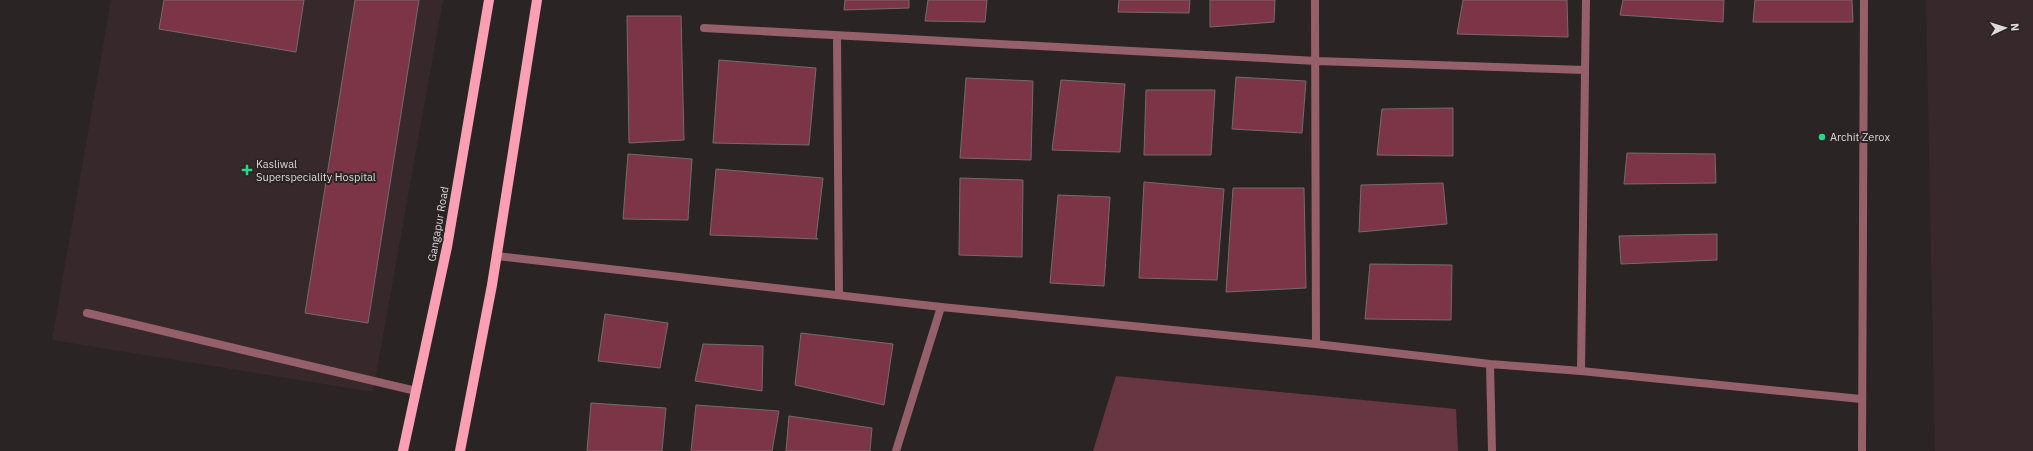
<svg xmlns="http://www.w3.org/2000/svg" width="2033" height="451" font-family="'IBM Plex Sans',sans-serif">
	<rect width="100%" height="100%" fill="#2b2425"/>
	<path fill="#37282b" d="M111,0H443L373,392L52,340Z
		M1926,0H2033V451H1935Z"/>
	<path fill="#683642" d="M1116,376L1456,409L1458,451H1093Z"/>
	<path fill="#7c3547" stroke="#746b6c" d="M164,0H304L296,52L159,29Z
		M355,0H419L368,323L305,313Z
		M845,0H909V8L844,10Z
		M928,0H987L985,22L925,21Z
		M1119,0H1190L1189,13L1118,12Z
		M1210,0H1275L1274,22L1210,27Z
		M1463,0H1567L1568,37L1457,34Z
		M1623,0H1724L1723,22L1620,15Z
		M1755,0H1852L1853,22H1753Z
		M627,16H681L684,140L629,143Z
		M719,60L816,68L809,145L713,143Z
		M1236,77L1306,81L1302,133L1232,129Z
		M966,78L1033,81L1031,160L960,158Z
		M1061,80L1125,84L1120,152L1052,150Z
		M1146,90H1215L1211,155H1144Z
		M1453,108V156L1377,155L1382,109Z
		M1627,153L1715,154L1716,183L1624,184Z
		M628,154L692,159L688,220L623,219Z
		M716,169L823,178L816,238L818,239L710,235Z
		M960,178L1023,180L1022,257L959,255Z
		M1144,182L1224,189L1217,280L1139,278Z
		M1443,183L1447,224L1359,232L1361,185Z
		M1233,188H1304L1306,288L1226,292Z
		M1058,195L1110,197L1104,286L1050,283Z
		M1717,234V260L1621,264L1619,236Z
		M1370,264L1452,265L1451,320L1365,319Z
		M605,314L668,323L660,368L598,361Z
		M801,333L893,344L884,405L795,385Z
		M703,344L763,346L762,391L695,381Z
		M591,403L666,408L662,451H587Z
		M696,405L779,411L772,451H691Z
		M789,416L872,428L870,451H786Z"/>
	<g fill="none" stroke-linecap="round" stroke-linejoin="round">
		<path stroke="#96606b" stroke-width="8" d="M1315,0L1316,344
			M704,28L1317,61L1585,70
			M837,36L839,295
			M497,256L941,307L1316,344L1490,364L1581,371L1861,399
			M87,313L416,391
			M1490,364L1492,451
			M1581,371L1586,0
			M896,451L941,307"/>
		<path stroke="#96606b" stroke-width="8" d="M1862,451L1864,0"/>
		<path stroke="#fba0b4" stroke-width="10" d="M403,451L447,247L489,0
			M460,451L492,285L537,0"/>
	</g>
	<g fill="#28d885" stroke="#2b2425" stroke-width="1.5">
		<circle cx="1822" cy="137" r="4"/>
		<path d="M245 164h4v4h4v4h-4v4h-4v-4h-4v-4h4z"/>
	</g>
	<g text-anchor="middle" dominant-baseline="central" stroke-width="4" stroke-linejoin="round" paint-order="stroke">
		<g font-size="11" fill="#ded9da" stroke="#2b2425" text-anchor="start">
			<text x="1830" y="137">Archit Zerox</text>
			<text x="256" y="164">Kasliwal<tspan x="256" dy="13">Superspeciality Hospital</tspan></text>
		</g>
		<g font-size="11" fill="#ded9da" stroke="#2b2425">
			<text transform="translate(438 224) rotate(-80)">Gangapur Road</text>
		</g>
	</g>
	<g transform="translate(2005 28) rotate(86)" stroke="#2b2425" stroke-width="3" paint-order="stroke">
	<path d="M0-3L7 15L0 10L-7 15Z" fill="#ded9da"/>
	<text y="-6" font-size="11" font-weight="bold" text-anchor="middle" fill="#ded9da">N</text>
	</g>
</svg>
